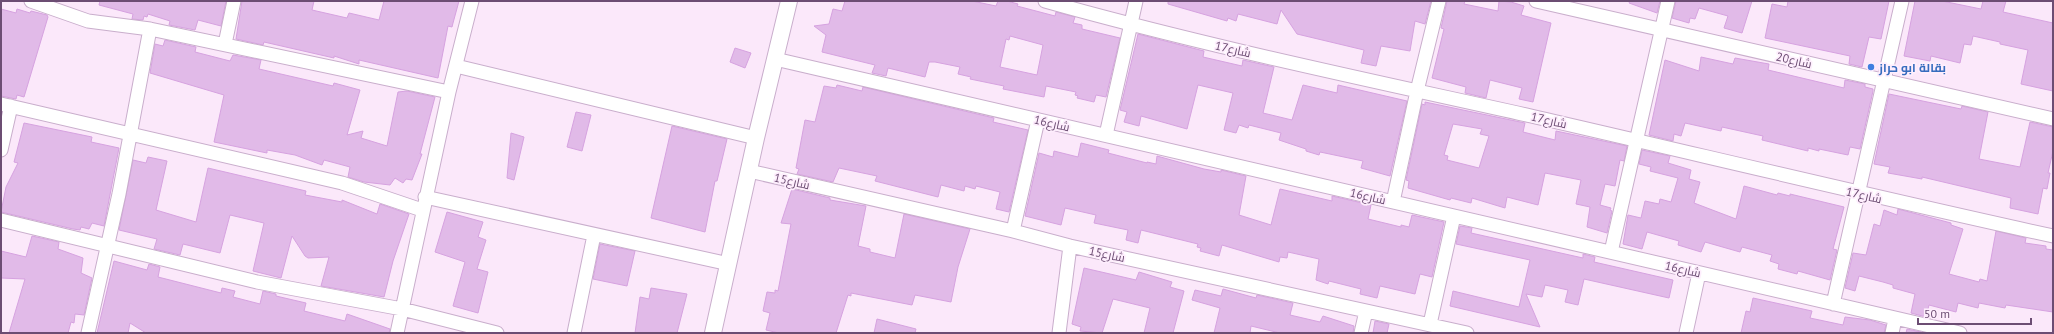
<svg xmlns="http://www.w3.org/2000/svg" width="2054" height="334" font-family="'PT Sans',Cairo,sans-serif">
	<rect width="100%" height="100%" fill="#fbe8fa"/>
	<path fill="#e1bae8" stroke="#d6a2e0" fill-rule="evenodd" d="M100,1H226L221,26L198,20L195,30L169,25L170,21L148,14L147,17L144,16L143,20L132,19L133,14L99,5Z
		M242,1H314L312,10L347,18L349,13L379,20L384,1H459L453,23L452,27L448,26L438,78L359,60V64L334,56V58L264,42L263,45L236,39Z
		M845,1H972L996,6L998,1H1007L1018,4L1017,6L1055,16L1056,12L1075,17L1073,23L1082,25V29L1120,38L1106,97L1096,95L1094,102L1077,98L1078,96L1075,95L1076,92L1046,86L1044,97L1003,89L1004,86L970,79L971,77L958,74L960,67L935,62H929L925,77L888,68L886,76L872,73L875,65L822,52L826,35L814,26L829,24L833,9L842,11ZM1010,36L1043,45L1037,75L1000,67L1006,39L1009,40Z
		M1168,1H1431L1425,24L1415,21L1410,51L1381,46L1376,66L1361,63L1364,50L1297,34L1281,10L1277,24L1238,14L1236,21L1228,18L1227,21L1168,4Z
		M1447,1H1465L1464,4L1498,11L1499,1L1511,2L1524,6L1521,15L1551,23L1533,102L1519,99L1522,88L1490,80L1486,98L1465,93L1466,87L1432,78L1444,29L1441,28Z
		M1630,1H1660L1657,13L1629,3Z
		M1676,1H1752L1742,33L1724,28L1728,16L1699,8L1695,19L1690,18L1689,23L1672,18Z
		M1788,1H1889L1881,39L1869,37L1862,67L1849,64L1850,56L1765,38L1772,4L1787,7Z
		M1915,1H1942L1981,9L1983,1H2006L2003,12L2053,23V91L2021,84L2028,50L2000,44V42L1973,36L1971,45L1964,44L1960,63L1931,56L1930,61L1904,56Z
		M1,9L16,13L17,9L30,13L31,11L47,15L48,17L24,97L17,95L16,99L1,96Z
		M1138,34L1204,51L1203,57L1242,66L1243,60L1274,67L1263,113L1292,120L1303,85L1337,93L1338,85L1407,101L1390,176L1361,168L1363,161L1320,152L1319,155L1306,151V149L1279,140L1281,133L1249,125L1248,128L1239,125L1236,133L1224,130L1233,93L1198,85L1187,129L1141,116L1139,126L1124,122L1127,112L1120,110Z
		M165,40L196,47L195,52L230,61L233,55L261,60L259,69L333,86L334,83L360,90L347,135L363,131L361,138L387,146L398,92L407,91L435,97L420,154H422L412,180L406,179L403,183L395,178L390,185L364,182L348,177L350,167L324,160L322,165L295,155L267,150V153L214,142L224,95L150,73L155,44L163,46Z
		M735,48L751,53L745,68L730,62Z
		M1701,57L1733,64L1735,58L1769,64L1768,70L1844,88L1845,80L1865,84V87L1873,89V91L1860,149L1850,147L1848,155L1819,149V151L1808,148V151L1762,140L1763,136L1722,127L1721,131L1685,123L1681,136L1674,134L1673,141L1649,135L1665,60L1699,71Z
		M837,85L862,91L863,87L994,118L993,122L1028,130L1009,212L996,209L1000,192L976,186L975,189L965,186L964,191L941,185L938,197L875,181L877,176L839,168L833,182L797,174L799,169L796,168L805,120L815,122L824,86L836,88Z
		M1889,94L1961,109L1962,106L1988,112L1979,159L2020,167L2030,122L2053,127V151L2048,173H2050L2047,189L2043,188L2038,214L2010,208L2011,198L1922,177V179L1888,173L1890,167L1874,164Z
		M1425,102L1525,123L1523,132L1555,140L1556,131L1627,146L1624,161L1620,160L1615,186L1605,184L1600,205L1611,208L1610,210L1612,211L1607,233L1587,227L1590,207L1576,204L1581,180L1545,173L1538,205L1507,197L1505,208L1472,198L1471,203L1451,198L1450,200L1408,188L1409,181L1406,180L1422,104L1425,105ZM1453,124L1482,129L1480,134L1489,136L1479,168L1447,160L1448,156L1444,155Z
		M576,112L591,115L582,151L567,147Z
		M24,123L92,137L91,142L119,148L104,226L92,223L89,229L81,227L80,230L73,229L1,212L6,187L18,163L14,162Z
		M672,126L727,139L717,181H715L705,232L651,218Z
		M511,133L524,137L514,180L507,178Z
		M1081,143L1109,150L1108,153L1147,163V162L1156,164L1157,156L1204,169L1221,172V170L1246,176L1239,215L1271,225L1280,189L1332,201V196L1371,205L1368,219L1401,227V225L1409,227L1412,215L1444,222L1432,277L1420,274L1415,294L1380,286L1377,298L1360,294L1361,289L1329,281L1328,284L1316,280L1319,259L1288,252L1287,258L1280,257L1279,262L1222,245L1219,256L1200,251L1201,248L1197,247L1198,244L1141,230L1138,243L1126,240L1128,230L1094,223L1096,215L1065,208L1061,225L1025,216L1039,153L1053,157L1054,151L1078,157Z
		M1642,150L1670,156L1668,163L1691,170L1689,179L1700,182L1694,203L1736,219L1744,186L1777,195L1778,193L1790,196V194L1844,207L1833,249L1837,250L1830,280L1798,271L1797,274L1778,269L1779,264L1770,261L1772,255L1742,247L1740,252L1705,242L1701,252L1678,245L1679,241L1647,232L1642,249L1623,244L1628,215L1641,218L1645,201L1659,204L1660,199L1671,202L1678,178L1650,171L1651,167L1639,164Z
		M148,157L167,161L156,210L196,222L208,168L306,191L305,195L342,202V200L377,214L380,204L409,214L393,261L384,297L321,286L329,257L308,258L305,256L292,236L281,278L253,271L264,223L230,215L220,253L183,244L180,255L154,249L157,239L119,230L133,160L146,163Z
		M792,189L830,198V200L866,206L858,246L870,249V252L895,258L904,214L970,229L958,267L951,302L915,295L912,305L851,293V296L848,295L836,333H779L766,330L770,313L763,311L767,292L775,293V290L778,291L791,224L781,223Z
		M1898,209L1951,223V225L1963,229L1949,274L1979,282L1980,279L1987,281L1996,231L2026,238L2025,243L2046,246V249L2053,250V312L2006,305L2005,308L1979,303L1978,308L1958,303L1956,312L1929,305L1926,317L1911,313L1915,294L1893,288V285L1883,282L1859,276L1855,291L1845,288L1853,253L1866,255L1874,224L1880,226L1884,210L1897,215Z
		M447,212L483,222L478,237L486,240L477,269L488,272L478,313L453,306L465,262L435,252Z
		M1460,226L1472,228L1471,233L1583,258V254L1595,257L1594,262L1673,280L1669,298L1584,279L1578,305L1565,302L1568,290L1545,285L1542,297L1526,294L1540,327L1450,306L1453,291L1519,307L1530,260L1456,244Z
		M32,236L59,242L58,249L83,258L81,273L92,278L84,315L75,314L74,323L71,322L68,333H9L25,279L1,278V251L26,257Z
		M600,244L635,251L627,286L593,279Z
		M114,261L147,270L149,264L160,267L158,277L221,293L222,288L235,291L233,297L260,304L263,291L276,294V296L306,303L304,311L345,321L347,314L390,329L389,333H146L130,323L128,333H97Z
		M1084,268L1136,280L1139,272L1172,282L1170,287L1184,291L1173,333H1144L1150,308L1113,299L1102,333L1080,331L1081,327L1072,324Z
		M651,288L687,294L677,333H635L640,297L649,299Z
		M1223,289L1256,298L1257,295L1293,303L1290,315L1320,322L1323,316L1354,326L1353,333H1280L1251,326L1250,333H1214L1220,308L1192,300L1195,290L1221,296Z
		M1753,298L1812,311L1810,318L1843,325L1845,317L1870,320L1886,325L1884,333H1741L1746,311L1750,312Z
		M877,319L916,329L915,333H874Z
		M1375,321L1389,324L1387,333H1373Z
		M1907,329L1921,332L1906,333Z"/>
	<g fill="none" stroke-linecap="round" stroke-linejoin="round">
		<defs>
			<path id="minor" d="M31,1L88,21L150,29L449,92
				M1045,1C1205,46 1369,80 1531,116C1705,156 1879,198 2053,236
				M1536,1L2053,119
				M225,44L234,1
				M775,59L1960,333
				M456,66L756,138
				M1,104L342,183L422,210
				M1106,135L1136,1
				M1,150L11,106
				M749,171L1013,231L1070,246L1467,333
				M425,197L729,264
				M1393,202L1417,91L1439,1
				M1,220L257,282L402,309L497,333
				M1013,231L1038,120
				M1611,252L1668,1
				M1833,304L1902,1
				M1430,324L1454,216
				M88,333L119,194L150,29
				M397,333L449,92L472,1
				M574,333L594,235
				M1059,333L1070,246
				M1361,333L1366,311
				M1686,333L1699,273
				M1892,333L1895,319"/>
			<path id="tertiary" d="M713,333L756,138L789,1"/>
		</defs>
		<use href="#minor" stroke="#c9aecc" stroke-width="15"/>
		<use href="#tertiary" stroke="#c9aecc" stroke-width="18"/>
		<use href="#minor" stroke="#fff" stroke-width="13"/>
		<use href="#tertiary" stroke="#fff" stroke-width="16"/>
	</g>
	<circle fill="#3f7fe0" stroke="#feeefd" stroke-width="1.5" cx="1871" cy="67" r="4"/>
	<g text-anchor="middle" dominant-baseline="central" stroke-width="3.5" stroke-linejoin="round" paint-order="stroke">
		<g font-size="12" fill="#6c4d73" stroke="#feeefd">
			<text transform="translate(1233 49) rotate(13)">شارع17</text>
			<text transform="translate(1794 60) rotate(13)">شارع20</text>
			<text transform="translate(1549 120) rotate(13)">شارع17</text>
			<text transform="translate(1052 123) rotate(13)">شارع16</text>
			<text transform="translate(792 181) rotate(13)">شارع15</text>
			<text transform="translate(1864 195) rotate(13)">شارع17</text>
			<text transform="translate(1368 196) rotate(13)">شارع16</text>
			<text transform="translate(1107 254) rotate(12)">شارع15</text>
			<text transform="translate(1683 269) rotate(13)">شارع16</text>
		</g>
		<g font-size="12" font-weight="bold" fill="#366cbe" stroke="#feeefd" text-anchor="start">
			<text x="1879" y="67">بقالة ابو حراز</text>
		</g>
	</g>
	<rect width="2054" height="334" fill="none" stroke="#6c4d73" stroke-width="4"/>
	<path d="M1918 318v6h113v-6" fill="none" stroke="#6c4d73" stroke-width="2"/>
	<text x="1924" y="318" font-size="12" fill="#6c4d73" stroke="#feeefd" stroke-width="3" paint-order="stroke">50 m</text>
</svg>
